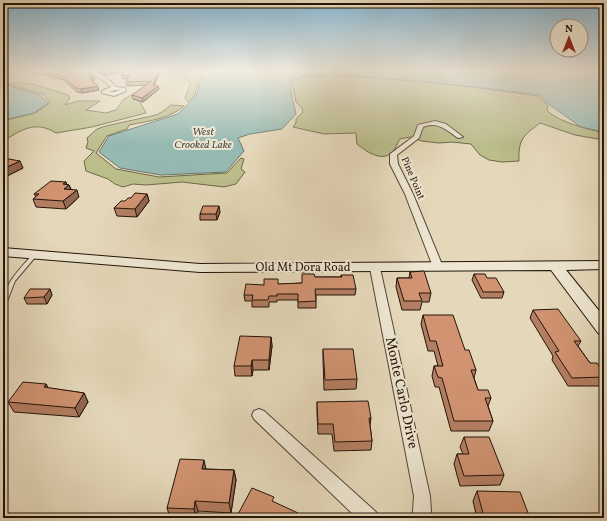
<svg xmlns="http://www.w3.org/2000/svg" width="607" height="521" font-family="Vollkorn,serif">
	<rect width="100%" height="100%" fill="#e5d8ba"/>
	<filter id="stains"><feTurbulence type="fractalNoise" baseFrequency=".005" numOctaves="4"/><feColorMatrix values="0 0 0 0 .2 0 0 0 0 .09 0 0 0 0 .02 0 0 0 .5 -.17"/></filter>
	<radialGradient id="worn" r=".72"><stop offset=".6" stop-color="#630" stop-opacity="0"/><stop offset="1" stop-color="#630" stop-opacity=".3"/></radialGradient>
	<path fill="#bbbd8b" stroke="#6e684a" d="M179,71L193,72L203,77L199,79L195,95L188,102L185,98L191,83L181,76Z
		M308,76C385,76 462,85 538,96L548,106L547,110C555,121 590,130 604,133V140L575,135L540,123C524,135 518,139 519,161L502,162L489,160L480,155L471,144L452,142L439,143L422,141L410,137L400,139C397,143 395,150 392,153C380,162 366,151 357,144L356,133L324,134L293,127L296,123V119L303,112L302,108L296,102L292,81Z
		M3,83H25L40,86L68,95L70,98L65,105L78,101H100L86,110L106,113L116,110L124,99L135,93L146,113L92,127L56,133C35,120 22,130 3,141V121L35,113L50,103L43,94Z
		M171,105L184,106C169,119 148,121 129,125L127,129L107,136L96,153L116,169L159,177L227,173L241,158L244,159L241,169L245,172L236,184L224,187L182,182L146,185L133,184L123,187L115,184L108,179L86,171L84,161L94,151L86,148L88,142L87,138L97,129L106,126L156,115L162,112Z"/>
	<path fill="#96b9b2" stroke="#68776e" d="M217,71H604V132L581,127L547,103L540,95C487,88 435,82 381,78C352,76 319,70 290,81L292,97L296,114L282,129L250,134L238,138L244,151L226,172L161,175L120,168L99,152L109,136L178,114L197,95L201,79Z
		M3,84L40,95L48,103L34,113L3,120Z"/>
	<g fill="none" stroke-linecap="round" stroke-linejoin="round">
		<defs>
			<path id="lane" d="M33,254H35L37,255L15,281L6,304L5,305L3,306C3,284 20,269 33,254Z"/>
			<path id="street" d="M85,71C97,71 108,77 116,87L125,88L126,91L114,96L102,93V91L111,87L101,79ZM115,90H121L114,92H109Z
				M435,121L446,124L463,137L458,138C447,130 437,121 423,127L419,138L397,155L398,164L413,194L443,267L438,270L433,267L405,194L390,164V154L414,136L418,125Z
				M375,265L380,268L430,496L431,511L429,518H411L413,511L414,496L370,268Z
				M259,409L264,411L376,512L379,518H357L254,419L252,415L254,411Z"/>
			<path id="secondary" d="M3,248L200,264L604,261V269L566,270L604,317V335L598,333L551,270L200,272L3,256Z"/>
		</defs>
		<use href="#lane" stroke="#534534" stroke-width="2"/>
		<use href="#street" stroke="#534534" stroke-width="2"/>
		<use href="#secondary" stroke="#221408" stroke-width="2"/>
		<use href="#lane" fill="#eee6d2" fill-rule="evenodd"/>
		<use href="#street" fill="#eee6d2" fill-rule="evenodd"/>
		<use href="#secondary" fill="#eee6d2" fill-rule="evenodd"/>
	</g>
	<path fill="#b47e62" stroke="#221408" d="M24,71H88L93,74L94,77H93L94,78V81L92,82L99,90L82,93L77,92L64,80L55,78L47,75Z
		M96,71H159V73L154,86H158L159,89L143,102L133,99L132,95L147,85L127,86L126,82L128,78L123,79L122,75V72L105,75Z
		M3,158L23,168L5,177H3Z
		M66,182V184L69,185L71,189L79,197L66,209L36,207L33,199L36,197L34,194Z
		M147,194L149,201L137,217L117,216L114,208L131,198Z
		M220,212L217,220H200V214Z
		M410,272L431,293L429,302H422L420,310H402L396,287L397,278H409Z
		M474,274L504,292L502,298H481L472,280Z
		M341,275L356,289L355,295H316V308H298V300H277V302H269V307H252V301H245L244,295L264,285L302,283L315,277H341Z
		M50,289L52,295L47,304H27L24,298Z
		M533,310L581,341L578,346L590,363L604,374V381L602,386H568L552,360L553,356L530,318Z
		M423,315L465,350L476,370L474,378L478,390L491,398L488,406L493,421L489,431H451L439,387H435L432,376L434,366H438L434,351H428L421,324Z
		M271,337L272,346L269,370H253L252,376H235L234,366Z
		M323,349L357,379L356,389L324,390L323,359Z
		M46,384L48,388L84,393L88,402L79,417L14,412L8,402Z
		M317,402L371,418L370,425L372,441L371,450L334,451L332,434H318L317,412Z
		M604,436V451L600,443Z
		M464,437L504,475L500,485L460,486L454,464L457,454H463L460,447Z
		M206,469L234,470L236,480L231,513L198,511L196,518L170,517L167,508Z
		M477,491L530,518H477L473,501Z"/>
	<path fill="#926750" stroke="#221408" d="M107,71H123L124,72L105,75L104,72Z
		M158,71H159V73L153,89V85Z
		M87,74H93L94,77L88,78Z
		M122,75H130L131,78L123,79Z
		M89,78H94V81L90,82Z
		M98,86L99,90L82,93L81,89Z
		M158,86L159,89L143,102L142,98Z
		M20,161L23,168L5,177L3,172V169Z
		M66,182L67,186L69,185L72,192L67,197L63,184Z
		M77,190L79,197L66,209L63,201Z
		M147,194L149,201L137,217L135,209Z
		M219,206L220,212L217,220L216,214Z
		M50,289L52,295L47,304L44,297Z
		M271,337L272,346L269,370V360Z
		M252,360L253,370L252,376L251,366Z
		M46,384L51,393L44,387Z
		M84,393L88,402L79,417L75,408Z
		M204,460L206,469H202Z
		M234,470L236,480L231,513L229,503Z
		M195,501L198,511L196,518L194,509Z"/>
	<path fill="#d19372" stroke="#221408" d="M47,71H88L93,74H87L94,78H89L98,86L81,89L76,88L63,76L54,75Z
		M123,71H158L153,85L158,86L142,98L132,95L152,81L126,82L130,75H122Z
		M3,158L20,161L3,169Z
		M51,181L66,182L63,184L69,185L64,189L77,190L63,201L33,199L39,194H34Z
		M135,193L147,194L135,209L114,208L121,201H125L128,198H131Z
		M203,206H219L216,214H200Z
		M424,271L431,293H419L422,301H404L397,278H412L410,272Z
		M302,274H314L315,277H342L341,275H353L356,289H315L316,301L298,302V294H277V296H269L268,300H252L253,295H244L246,284L264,285V279H278V284L302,283Z
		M474,274H485L487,278H496L504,292H483Z
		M30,289H50L44,297L24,298Z
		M558,309L581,341H574L590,363H597L604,374V377L572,378L555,352L559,351L533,310Z
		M423,315H453L465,350H469L476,370H471L478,390H488L491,398H485L493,421H454L442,378L438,377L434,366H443L436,341H430Z
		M240,336L271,337L269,360H252L251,366H234Z
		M323,349H353L357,379L325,380Z
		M23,382L46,384L44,387L84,393L75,408L8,402Z
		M368,401L371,418H369L372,441L335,442L333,424H318L317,402Z
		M464,437H489L504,475L464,476L457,454H469Z
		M180,459L204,460L202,469L234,470L229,503L195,501L194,509L167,508Z
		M252,488L274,497L272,501L298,513L295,518H236Z
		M477,491L520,492L530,518H492V517H484Z"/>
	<linearGradient id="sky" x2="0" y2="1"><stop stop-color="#87b6d2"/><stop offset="0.49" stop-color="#f3ede0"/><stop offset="1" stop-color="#f3ede0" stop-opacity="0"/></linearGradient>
	<rect width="607" height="144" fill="url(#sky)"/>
	<g text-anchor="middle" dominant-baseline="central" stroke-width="4" stroke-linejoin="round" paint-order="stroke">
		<g font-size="10" fill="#221408" stroke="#eee6d2">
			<text transform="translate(413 178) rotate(67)">Pine Point</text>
		</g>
		<g font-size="11" font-style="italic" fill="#4b4e44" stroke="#eee6d2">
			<text x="203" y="132">West<tspan x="203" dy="13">Crooked Lake</tspan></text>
		</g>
		<g font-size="12" fill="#221408" stroke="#eee6d2">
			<text x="303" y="268">Old Mt Dora Road</text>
		</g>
		<g font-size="14" fill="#221408" stroke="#eee6d2">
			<text transform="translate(401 393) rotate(78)">Monte Carlo Drive</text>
		</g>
	</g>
	<rect width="607" height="521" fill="none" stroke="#e5d8ba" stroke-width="16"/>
	<rect x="4" y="4" width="599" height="513" fill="none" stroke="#221408" stroke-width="2"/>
	<rect x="8" y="8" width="591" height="505" fill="none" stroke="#221408"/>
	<g transform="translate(569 38)"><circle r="19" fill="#eee6d2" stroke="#9c9281"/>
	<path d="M0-3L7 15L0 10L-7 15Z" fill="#8f2418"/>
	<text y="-6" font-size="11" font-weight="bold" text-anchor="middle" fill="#221408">N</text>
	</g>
	<rect width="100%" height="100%" filter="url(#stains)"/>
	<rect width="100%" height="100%" fill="url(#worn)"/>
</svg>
